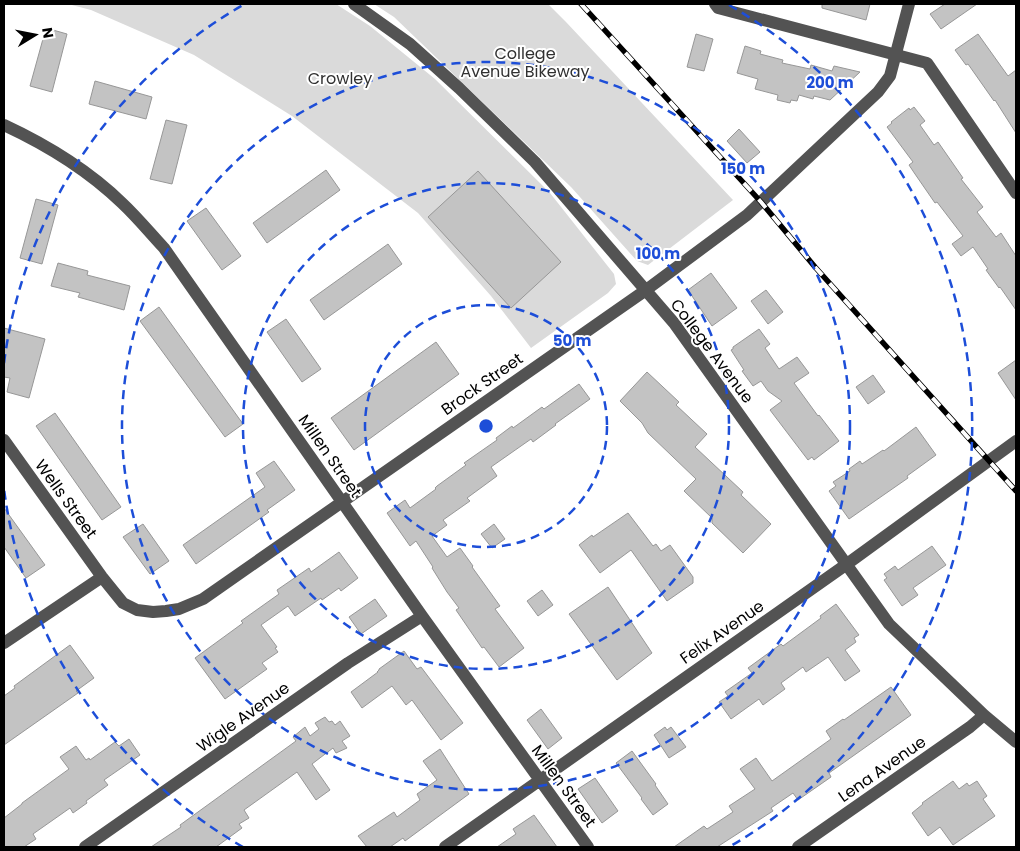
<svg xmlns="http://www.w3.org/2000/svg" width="1020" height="851" font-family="Poppins,sans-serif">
	<rect width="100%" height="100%" fill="#fff"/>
	<path fill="#dadada" d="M68,4H336L370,26L435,79L550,193L614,274L616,284L608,293L531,348L491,296L418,213L292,116L194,55L91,10Z
		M374,4H548L566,22L733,200L648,265L637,261L571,187L394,17Z"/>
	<path fill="#c3c3c3" stroke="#979797" d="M822,4H870L866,20L822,8Z
		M945,4H977L941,29L930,14Z
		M46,28L67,34L52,92L30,86Z
		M696,34L713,39L704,71L687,67Z
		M978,34L1008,76L1016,70V133L995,100L994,101L968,64L966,65L955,50Z
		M745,46L761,51L760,54L783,60L782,63L810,69L811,65L832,71L834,66L860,72L830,100L814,96L813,99L799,95L797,101L791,100L790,103L777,100L778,95L755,89L758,79L737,73Z
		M95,81L152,97L146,119L89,104Z
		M914,107L925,121L920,125L934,145L938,142L963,178L961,179L983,207L977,212L996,237L1001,233L1016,256V310L1000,287L999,288L986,270L988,269L973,247L961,256L952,244L963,236L937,202L935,203L915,174L909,165L913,162L887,127L892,123L891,122L909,108L910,110Z
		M166,120L187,125L172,184L150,179Z
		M739,129L760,152L747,163L727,141Z
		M326,170L340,190L267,243L253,223Z
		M478,171L561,262L511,308L428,217Z
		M36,199L58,205L42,264L20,258Z
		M206,208L241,256L222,270L187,221Z
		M388,244L402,264L324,320L310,300Z
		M58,263L88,271L87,275L130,286L124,310L78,297L80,293L51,286Z
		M711,273L737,308L712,326L688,290Z
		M766,290L783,312L768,324L751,301Z
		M159,307L243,424L225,437L140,321Z
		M286,319L321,369L302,382L267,332Z
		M4,328L45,339L29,398L7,392L10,378L4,377Z
		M759,329L770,344L765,348L779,369L797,357L809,373L794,383L818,416L819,415L839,441L814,460L812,457L808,460L770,410L782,401L768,391L761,381L753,386L742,371L744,370L731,350L733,349V347Z
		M436,342L459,374L354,450L331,418Z
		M1016,360V400L998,373Z
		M647,372L679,402L676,405L707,434L695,447L743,492L741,495L771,524L743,553L712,523V518L684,491L696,479L648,433L642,423L620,401Z
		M873,375L885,392L868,404L856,387Z
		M579,384L590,399L555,424L556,425L533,442L531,439L491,467L497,476L467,498L470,501L443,520L447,525L432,536L447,557L460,548L473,566L472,567L500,606L495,609L524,648L499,667L484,647L482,648L456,610L459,608L447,592L432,568L433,567L416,541L410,546L387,513L405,500L410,508L436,489L435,488L437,486L466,465L464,463L497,440L496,438L512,426L513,428L542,407L544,409Z
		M55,413L121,507L102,520L36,426Z
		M916,427L936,455L907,476L908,478L849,519L829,491L836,486L833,482L850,471L849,469L860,461L862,464L883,450L884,451Z
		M274,461L295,490L267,510L269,512L196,564L183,545L265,487L256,473Z
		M4,508L45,565L26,578L4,547Z
		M628,513L653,546L656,544L661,551L670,545L693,577V583L667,601L631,550L600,573L579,545L592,535L593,537Z
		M143,524L169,561L150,574L123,537Z
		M494,524L505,539L492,548L481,534Z
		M932,546L946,565L913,588L918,595L902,606L884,580L887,578L884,574L895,566L898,570Z
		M339,552L358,578L341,591L339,588L322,600L321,598L295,616L288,606L261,625L277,647L275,648L278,652L262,663L267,669L225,699L195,658L243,623L241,621L279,594L277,590L309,568L311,572Z
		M608,587L652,653L617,680L569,614Z
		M542,590L553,605L538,616L527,601Z
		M375,599L387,616L361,634L349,617Z
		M836,604L859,635L854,638L856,642L845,650L860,671L845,681L828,657L806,672L803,667L781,683L785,689L763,705L759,699L731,719L719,702L728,696L725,692L752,673L748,668L781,644L783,646L821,618L820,616Z
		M70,645L94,678L76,691L78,693L4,745V696L15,688L14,686Z
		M404,651L417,669L421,667L463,723L441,740L412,700L406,705L392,686L362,708L351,692L378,672H377L379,670V669Z
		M891,687L911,715L829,773L831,777L798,800L793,793L771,808L773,811L717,847H674L704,826L707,829L733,812L729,806L755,789L740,769L756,758L772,781L831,739L826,731L843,719L844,720Z
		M541,709L562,738L548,749L527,720Z
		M325,717L329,722L332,721L335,725L340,721L350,736L342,741L347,748L336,753L333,748L312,764L330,790L316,800L297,772L244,810L249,818L239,824L242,828L216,847H151L181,827L180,825L296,741L293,737L305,727L310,736L319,729L315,723Z
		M665,727L667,730L671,727L686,747L669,758L654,735Z
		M129,739L140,755L104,780L108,785L86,801L87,803L73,813L70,808L33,834L36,839L24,847H4V818L22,804V803L69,769L60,757L76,746L86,760L89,758L90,760L115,742L119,746Z
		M440,749L469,794L405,841L403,838L390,847H367L358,836L394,812L397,817L420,800L417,794L437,780L423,761Z
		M632,751L656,784L655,785L668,804L653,815L641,799L642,798L616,763Z
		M595,778L618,811L602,823L578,789Z
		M953,781L959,789L967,783L969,786L977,781L987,796L983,799L995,816L953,845L940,827L928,836L912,813L923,804L922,803Z
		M534,815L557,847H497L516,834L513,829Z"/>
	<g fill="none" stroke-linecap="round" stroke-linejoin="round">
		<path stroke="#535353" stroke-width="12" d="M354,4L410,44L459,88L535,162L674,323L889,624L984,715L1016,742
			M715,4L718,8L927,63L1016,193
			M4,125C47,145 88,170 122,203C137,217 150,233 164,248L422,616L588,847
			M4,440L102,577L123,603L137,610L153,612L166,611L179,609L203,599L646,290L747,215L878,92L890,76L909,4
			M4,643L102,577
			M85,847L348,663L422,616
			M445,847L847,564L1016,441
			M798,847L970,727L984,715"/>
		<defs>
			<path id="rail" d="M581,4L761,202L815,267L1016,491"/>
		</defs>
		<use href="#rail" stroke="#000" stroke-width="5.5"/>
		<use href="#rail" stroke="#fff" stroke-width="4" stroke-dasharray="11" stroke-linecap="butt"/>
	</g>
	<g fill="none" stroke="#1d4ed8" stroke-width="2.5" stroke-dasharray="9 6">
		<circle cx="486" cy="426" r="121"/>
		<circle cx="486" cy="426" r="243"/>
		<circle cx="486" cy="426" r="364"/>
		<path d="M243 847A486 486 0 0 1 4 489M4 363A486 486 0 0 1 243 5M729 5A486 486 0 0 1 729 847"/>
	</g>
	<g text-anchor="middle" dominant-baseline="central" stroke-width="4" stroke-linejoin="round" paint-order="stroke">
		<g font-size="16" fill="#313131" stroke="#fff">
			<text x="525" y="53">College<tspan x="525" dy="18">Avenue Bikeway</tspan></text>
			<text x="340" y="78">Crowley</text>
		</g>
		<g font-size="16" fill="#000" stroke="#fff">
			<text transform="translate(712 351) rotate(53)">College Avenue</text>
			<text transform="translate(482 384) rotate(-35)">Brock Street</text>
			<text transform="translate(330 456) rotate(55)">Millen Street</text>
			<text transform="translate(66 499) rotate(54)">Wells Street</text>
			<text transform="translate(722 632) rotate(-35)">Felix Avenue</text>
			<text transform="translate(243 717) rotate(-35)">Wigle Avenue</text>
			<text transform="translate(882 769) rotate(-35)">Lena Avenue</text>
			<text transform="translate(564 786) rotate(54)">Millen Street</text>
		</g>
	</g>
	<circle cx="486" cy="426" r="8" fill="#1d4ed8" stroke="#fff" stroke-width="2.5"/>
	<g font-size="15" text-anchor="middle" font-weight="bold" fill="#1d4ed8" stroke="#fff" stroke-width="4" stroke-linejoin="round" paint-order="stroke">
		<text x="830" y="88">200 m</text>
		<text x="743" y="174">150 m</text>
		<text x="658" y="259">100 m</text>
		<text x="572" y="346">50 m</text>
	</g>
	<rect width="1020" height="851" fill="none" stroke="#000000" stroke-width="10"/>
	<g transform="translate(35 35) rotate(80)" stroke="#ffffff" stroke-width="4" paint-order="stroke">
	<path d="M0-4L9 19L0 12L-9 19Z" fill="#000000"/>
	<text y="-8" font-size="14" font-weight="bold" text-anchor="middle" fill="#000000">N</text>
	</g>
</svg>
